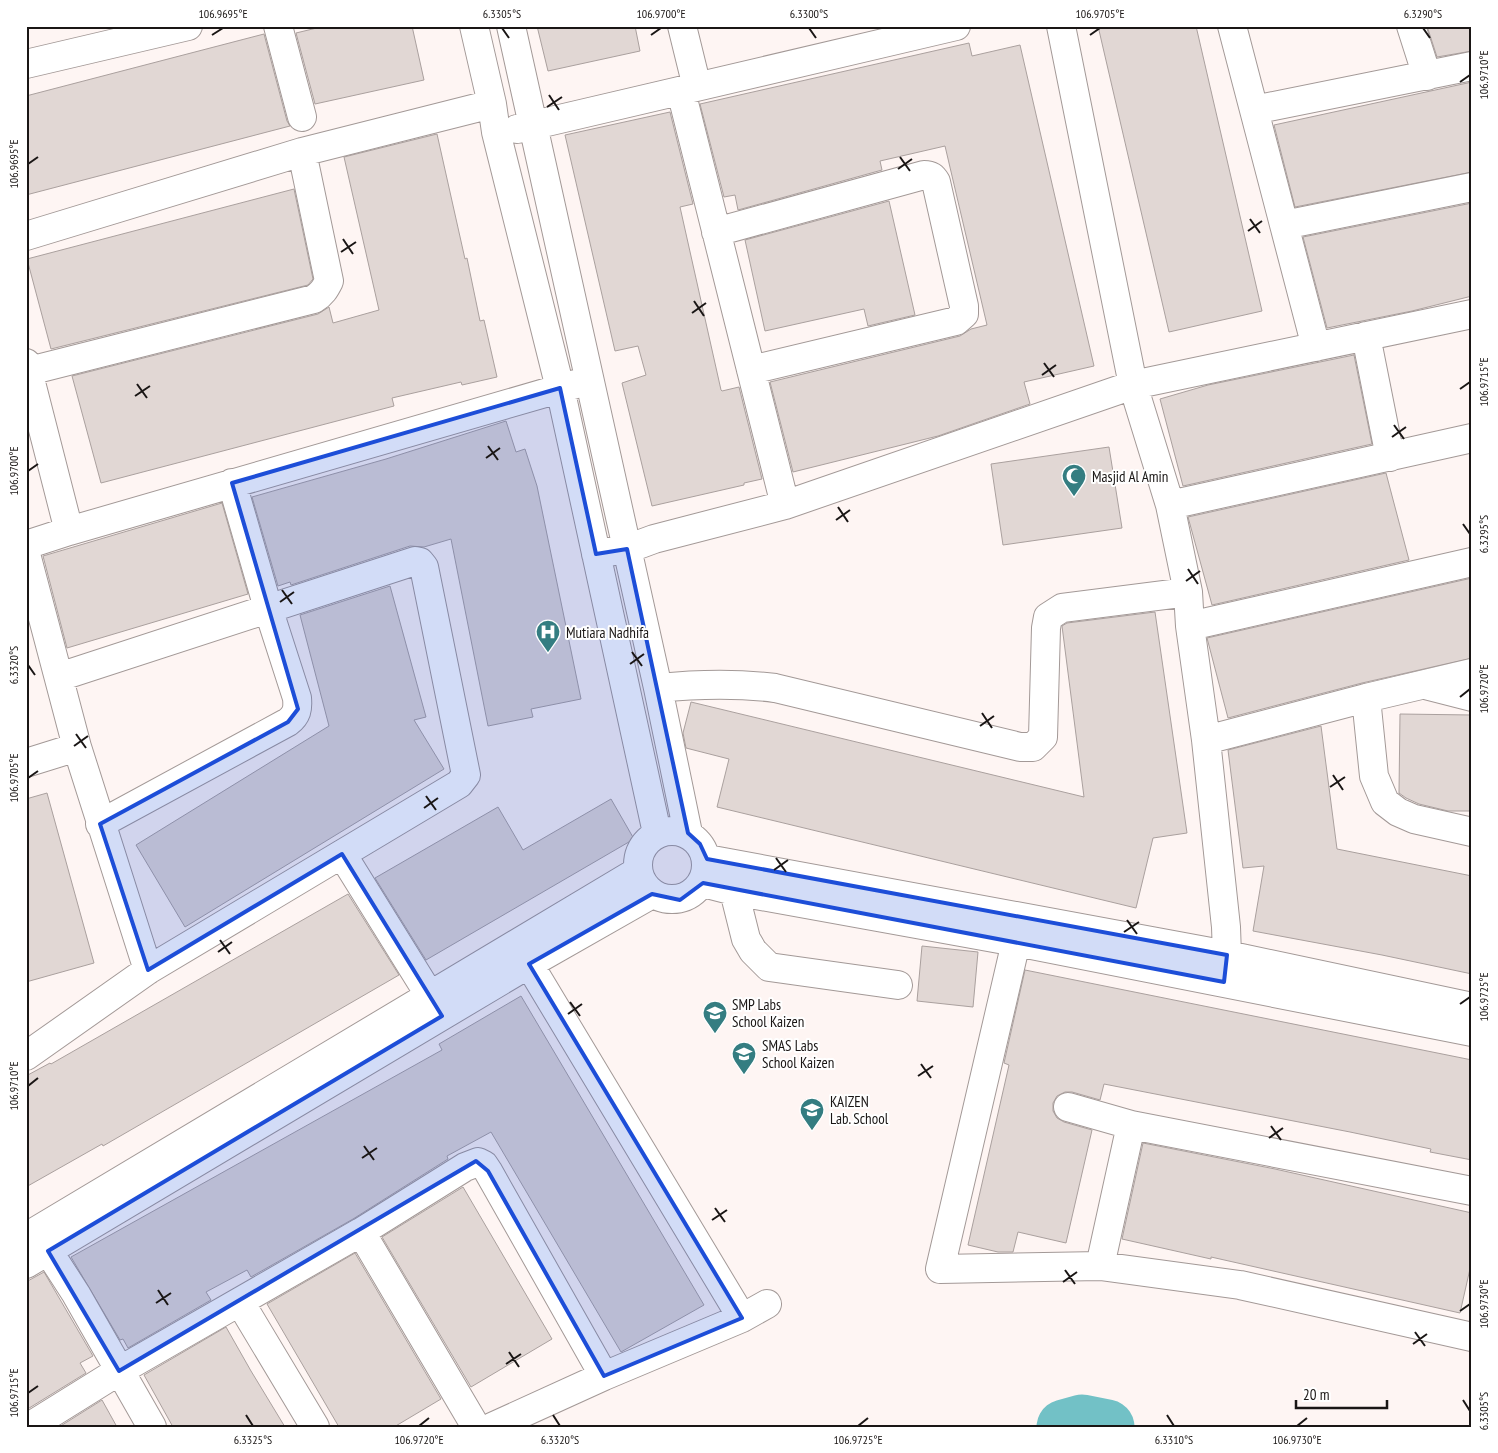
<svg xmlns="http://www.w3.org/2000/svg" width="1498" height="1453" font-family="'PT Sans Narrow',sans-serif">
	<rect width="100%" height="100%" fill="#fef5f3"/>
	<g fill="none" stroke-linecap="round" stroke-linejoin="round">
		<path stroke="#72c1c6" stroke-width="55" d="M1064,1427L1082,1422L1107,1427"/>
	</g>
	<path fill="#e1d7d4" stroke="#aaa09e" d="M325,26H412L424,80L315,104L296,33Z
		M537,26H635L640,51L548,71Z
		M1098,26H1196L1262,311L1169,332Z
		M1427,26H1472V51L1437,57Z
		M264,34L287,121L290,126L26,195V96Z
		M969,43L972,56L1020,45L1094,366L1024,382L1030,404L938,436L793,472L770,382L960,336L971,329L987,325L945,146L880,161L882,170L738,210L735,195L724,197L700,104Z
		M1472,82V172L1295,207L1274,125Z
		M670,112L693,204L680,207L721,390L722,391L739,387L762,479L744,483V485L652,506L622,383L646,375L638,346L615,351L565,135Z
		M437,134L465,259L467,258L480,321L484,320L497,377L462,385L461,382L392,398L394,406L101,483L72,376L318,314L329,307L333,323L379,310L344,157Z
		M294,189L313,279L308,285L51,349L27,259Z
		M889,201L915,315L868,326L864,309L765,331L745,240Z
		M1472,203V296L1412,311L1327,328L1303,237Z
		M1354,355L1372,444L1183,486L1160,399L1208,385Z
		M506,421L516,452L525,449L537,486L581,699L531,709L533,717L488,726L451,539L424,547L410,546L291,585L290,582L278,586L252,497L386,459Z
		M1109,447L1122,528L1003,545L991,464Z
		M1386,473L1409,560L1212,605L1188,517Z
		M222,503L248,594L67,648L43,556Z
		M1472,578V658L1362,683L1228,718L1207,638Z
		M390,586L426,717L414,720L444,769L185,927L136,845L329,726L300,615Z
		M1155,612L1187,833L1153,838L1136,908L717,807L729,759L686,748L683,733L691,702L1084,797L1062,626L1067,623Z
		M1400,714L1472,715V811H1448L1419,804L1406,798L1399,793Z
		M1321,726L1337,849L1472,876V974L1382,955L1253,931L1264,866L1243,868L1228,750Z
		M47,793L94,963L26,982V799Z
		M611,799L634,839L426,960L375,878L498,807L523,850Z
		M348,894L399,975L103,1146L102,1144L26,1187V1076L50,1063L51,1064Z
		M922,946L978,952L973,1007L917,1001Z
		M1025,970L1472,1060V1160L1430,1152L1431,1149L1350,1132L1104,1084L1100,1100L1072,1092H1065L1057,1096L1053,1103V1111L1057,1118L1064,1122L1092,1130L1066,1243L1018,1232L1013,1252H998L968,1245L1009,1065L1004,1063Z
		M521,996L704,1305L621,1352L491,1132L447,1156L448,1159L353,1219L251,1277L247,1270L206,1292L211,1300L128,1348L123,1339L120,1340L71,1257L442,1050L439,1044Z
		M1143,1143L1275,1169L1472,1213V1260L1460,1313L1211,1257V1259L1122,1239Z
		M463,1187L552,1339L471,1387L382,1237Z
		M355,1253L441,1399L394,1427H339L267,1304Z
		M44,1272L93,1356L80,1363L86,1373L26,1410V1282Z
		M226,1327L251,1371L285,1427H173L144,1375Z
		M102,1400L117,1427H59Z"/>
	<g fill="none" stroke-linecap="round" stroke-linejoin="round">
		<defs>
			<path id="minor" d="M278,26L302,117
				M474,26L492,104L496,132L560,388L657,833
				M511,26L658,688L688,833
				M682,26L697,87
				M1061,26L1133,385L1170,505L1188,592L1190,626L1206,740L1226,927L1227,955L1224,982
				M1232,26L1316,347
				M1411,26L1427,76
				M26,64L188,26
				M681,91L785,505
				M1254,110L1472,66
				M517,129L956,26
				M1284,225L1472,187
				M716,232L924,175C931,175 933,177 936,182L964,306V314L956,321L751,370
				M26,236L302,152L492,104
				M1366,336L1390,457
				M26,363L69,531
				M29,371L314,299C322,294 325,289 329,281L302,152
				M1170,505L1472,438
				M26,545L69,531L576,384
				M26,554L77,747L148,970
				M596,554L627,549L654,539L785,505L1133,385L1472,314
				M1190,626L1472,562
				M1429,686L1472,697
				M658,688C697,684 736,683 775,688L1020,747H1033L1043,737L1046,628L1048,617L1062,608L1188,592
				M1366,698L1374,776L1385,802L1398,812L1414,819L1472,832
				M1206,740L1366,698L1472,673
				M26,763L77,747
				M100,824L288,722C297,715 298,709 297,698L268,608L232,483
				M638 865a34 34 0 1 1 68 0a34 34 0 1 1-68 0Z
				M342,854L440,1012
				M707,859L1227,955L1472,1007
				M703,883L734,891L1016,942L1472,1032
				M734,891L746,939L753,951L769,967L898,985
				M1016,942L940,1269L1100,1266L1240,1285L1472,1337
				M529,964L742,1318
				M26,1056L148,970L459,784L466,775L424,567L420,562L415,561L59,677
				M1068,1107L1131,1125L1472,1191
				M361,1232L476,1427
				M38,1235L76,1294L152,1427
				M26,1237L638,871
				M26,1264L529,964L652,894
				M1100,1266L1131,1125
				M240,1302L315,1427
				M29,1427L119,1371L361,1232L465,1167L478,1162L484,1165L488,1171L604,1376
				M492,1427L604,1376L742,1318L767,1304"/>
		</defs>
		<use href="#minor" stroke="#a39997" stroke-width="30"/>
		<use href="#minor" stroke="#fff" stroke-width="28"/>
	</g>
	<path fill="#1d4ed8" fill-opacity="0.2" stroke="#1d4ed8" stroke-width="4" stroke-linejoin="round" d="M560,388L596,554L627,549L688,833L700,844L707,859L1227,955L1224,982L703,883L680,900L652,894L529,964L742,1318L604,1376L488,1171L476,1161L119,1371L48,1251L442,1016L342,854L148,970L100,824L288,722L298,709L232,483Z"/>
	<path fill="none" stroke="#1a1615" stroke-width="2" d="M502,28L509,38M809,28L816,38M1423,28L1430,38M212,35L223,28M651,35L661,28M1090,35L1100,28M1460,82L1470,75M549,95L559,110M547,107L562,97M900,157L910,171M28,164L38,157M898,169L912,159M1250,219L1260,233M1248,231L1262,221M343,239L353,254M341,252L356,242M694,301L704,316M692,313L706,303M1044,363L1054,377M1042,375L1056,365M137,384L147,398M1460,389L1470,382M135,396L150,386M1394,425L1404,439M1392,437L1406,427M488,446L498,460M486,458L500,448M28,471L38,464M838,507L848,522M836,520L850,510M1463,524L1470,534M1188,569L1198,584M1186,581L1200,571M282,590L292,604M280,602L294,592M632,652L642,666M630,664L644,654M28,665L35,675M1460,697L1470,689M982,713L992,728M980,726L994,716M76,734L86,748M74,746L88,736M1333,775L1343,790M28,778L38,771M1330,787L1345,777M426,796L436,810M424,808L438,798M776,858L786,872M774,870L788,860M1127,920L1137,934M1124,932L1139,922M220,940L230,954M218,952L232,942M570,1002L580,1016M1460,1004L1470,997M568,1014L582,1004M921,1064L931,1078M918,1076L933,1066M28,1086L38,1078M1271,1126L1281,1140M1269,1138L1283,1128M364,1146L374,1160M362,1158L377,1148M715,1208L725,1222M712,1220L727,1210M1065,1270L1075,1284M1063,1282L1077,1272M158,1290L168,1305M156,1303L171,1293M1460,1311L1470,1304M1415,1332L1425,1346M1413,1344L1427,1334M509,1352L519,1367M506,1364L521,1354M28,1393L38,1386M1463,1400L1470,1411M246,1415L253,1426M553,1415L560,1426M1167,1415L1174,1426M419,1426L429,1418M858,1426L868,1418M1297,1426L1307,1418"/>
	<defs>
		<symbol id="mosque-pin" viewBox="-11 -11 22 30"><path d="M0 17L-7.5 6A9.5 9.5 0 1 1 7.5 6Z" fill="#347d81" stroke="#fff"/><path d="M3.5-4.9A6 6 0 1 0 3.5 4.9A5 5 0 1 1 3.5-4.9Z" fill="#fff"/></symbol>
		<symbol id="hospital-pin" viewBox="-11 -11 22 30"><path d="M0 17L-7.5 6A9.5 9.5 0 1 1 7.5 6Z" fill="#347d81" stroke="#fff"/><path d="M-5-5h3v3.5h4V-5h3V5h-3V1.5h-4V5h-3Z" fill="#fff"/></symbol>
		<symbol id="school-pin" viewBox="-11 -11 22 30"><path d="M0 17L-7.5 6A9.5 9.5 0 1 1 7.5 6Z" fill="#347d81" stroke="#fff"/><path d="M0-5L7-2L0 1L-7-2ZM-4 1L0 2.5L4 1V4Q0 6-4 4Z" fill="#fff"/></symbol>
	</defs>
	<g fill-rule="evenodd">
		<use href="#mosque-pin" x="1060" y="462" width="28" height="38"/>
		<use href="#hospital-pin" x="534" y="618" width="28" height="38"/>
		<use href="#school-pin" x="701" y="999" width="28" height="38"/>
		<use href="#school-pin" x="730" y="1040" width="28" height="38"/>
		<use href="#school-pin" x="798" y="1096" width="28" height="38"/>
	</g>
	<g text-anchor="middle" dominant-baseline="central" stroke-width="4" stroke-linejoin="round" paint-order="stroke">
		<g font-size="15" fill="#1a1615" stroke="#fff" text-anchor="start">
			<text x="1092" y="476">Masjid Al Amin</text>
			<text x="566" y="632">Mutiara Nadhifa</text>
			<text x="732" y="1004">SMP Labs<tspan x="732" dy="17">School Kaizen</tspan></text>
			<text x="762" y="1045">SMAS Labs<tspan x="762" dy="17">School Kaizen</tspan></text>
			<text x="830" y="1101">KAIZEN<tspan x="830" dy="17">Lab. School</tspan></text>
		</g>
	</g>
	<rect width="1498" height="1453" fill="none" stroke="#ffffff" stroke-width="55"/>
	<path d="M1296 1400v8h91v-8" fill="none" stroke="#1a1615" stroke-width="2.5"/>
	<text x="1303" y="1400" font-size="15" fill="#1a1615" stroke="#ffffff" stroke-width="4" paint-order="stroke">20 m</text>
	<rect x="28" y="28" width="1442" height="1398" fill="none" stroke="#1a1615" stroke-width="2"/>
	<g font-size="12" text-anchor="middle" fill="#1a1615">
		<text x="223" y="18">106.9695°E</text>
		<text x="502" y="18">6.3305°S</text>
		<text x="661" y="18">106.9700°E</text>
		<text x="809" y="18">6.3300°S</text>
		<text x="1100" y="18">106.9705°E</text>
		<text x="1423" y="18">6.3290°S</text>
		<text transform="translate(1484 75) rotate(-90)" y="4">106.9710°E</text>
		<text transform="translate(14 164) rotate(-90)" y="4">106.9695°E</text>
		<text transform="translate(1484 382) rotate(-90)" y="4">106.9715°E</text>
		<text transform="translate(14 471) rotate(-90)" y="4">106.9700°E</text>
		<text transform="translate(1484 534) rotate(-90)" y="4">6.3295°S</text>
		<text transform="translate(14 665) rotate(-90)" y="4">6.3320°S</text>
		<text transform="translate(1484 689) rotate(-90)" y="4">106.9720°E</text>
		<text transform="translate(14 778) rotate(-90)" y="4">106.9705°E</text>
		<text transform="translate(1484 997) rotate(-90)" y="4">106.9725°E</text>
		<text transform="translate(14 1086) rotate(-90)" y="4">106.9710°E</text>
		<text transform="translate(1484 1304) rotate(-90)" y="4">106.9730°E</text>
		<text transform="translate(14 1393) rotate(-90)" y="4">106.9715°E</text>
		<text transform="translate(1484 1411) rotate(-90)" y="4">6.3305°S</text>
		<text x="253" y="1444">6.3325°S</text>
		<text x="419" y="1444">106.9720°E</text>
		<text x="560" y="1444">6.3320°S</text>
		<text x="858" y="1444">106.9725°E</text>
		<text x="1174" y="1444">6.3310°S</text>
		<text x="1297" y="1444">106.9730°E</text>
	</g>
</svg>
